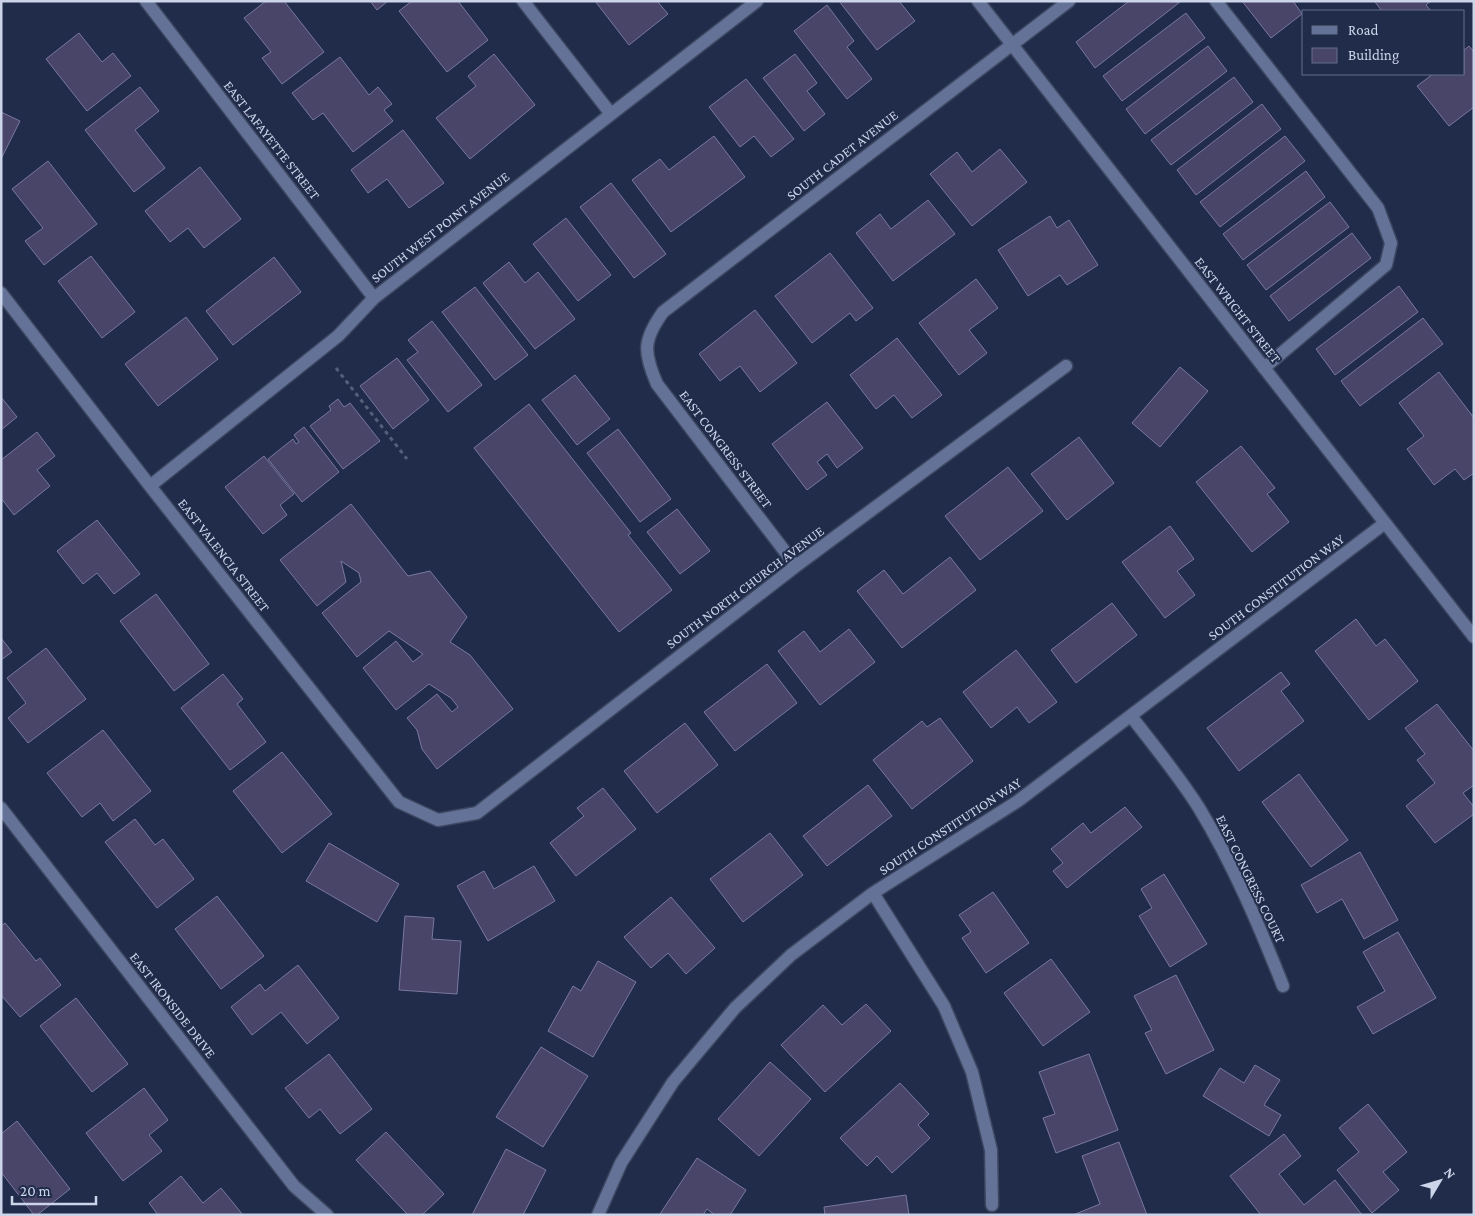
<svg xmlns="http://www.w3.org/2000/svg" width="1475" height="1216" font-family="'Crimson Pro',serif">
	<rect width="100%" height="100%" fill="#212c4b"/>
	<path fill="#484568" stroke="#7a789f" d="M266,1H284L324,52L282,84L262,58L271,52L244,18Z
		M370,1H388L377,10Z
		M412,1H458L488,40L447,72L399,11Z
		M595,1H657L668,14L629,45Z
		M839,1H899L915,21L877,50Z
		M1129,1L1180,2L1095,68L1076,42Z
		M1242,1H1293L1302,14L1271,38Z
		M1376,1H1431L1426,5L1431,11H1382L1375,2Z
		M827,5L854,41L847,47L872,79L847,99L794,31Z
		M1186,13L1205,38L1122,101L1103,76Z
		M79,33L102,62L113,53L131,76L87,111L46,59Z
		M1208,46L1227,71L1145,134L1126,109Z
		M1469,46L1474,52V107L1449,126L1417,86L1433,74H1464V50Z
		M494,54L535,105L470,159L436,118L476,86L468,76Z
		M795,54L817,83L807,91L825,114L804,131L763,78Z
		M340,57L369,95L378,87L392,104L384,110L393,121L353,152L323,113L313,120L292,93Z
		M1234,77L1253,102L1171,165L1151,140Z
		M746,79L794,139L771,157L754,136L740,147L709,107Z
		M140,87L159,111L135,130L165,168L134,192L85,130Z
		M1262,104L1281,129L1196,195L1177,170Z
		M1,112L20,121L1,159Z
		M403,130L444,183L409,208L387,179L368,193L351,170Z
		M714,136L745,177L671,232L632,180L660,159L669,170Z
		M1285,136L1305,161L1220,227L1200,202Z
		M1000,149L1027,182L972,226L930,174L957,152L972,172Z
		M48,161L97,224L44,265L25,241L43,228L12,189Z
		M200,167L241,219L204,248L188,228L170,242L145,211Z
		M1306,171L1325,197L1243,260L1223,234Z
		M611,183L666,254L634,278L580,207Z
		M928,200L955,234L893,281L856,233L880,214L891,229Z
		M1330,202L1349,227L1266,290L1247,265Z
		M1050,216L1057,228L1069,220L1098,265L1067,285L1060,275L1028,296L998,250Z
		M566,218L611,275L578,301L533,244Z
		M1352,233L1371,258L1289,321L1270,296Z
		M830,253L873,308L856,321L850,313L812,343L775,296Z
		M91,256L135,312L102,338L58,281Z
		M274,257L301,292L233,345L206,311Z
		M509,262L525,283L538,272L575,319L535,349L483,283Z
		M976,279L998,308L969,330L987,353L959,375L919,323Z
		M1399,286L1418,312L1335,375L1316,349Z
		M475,287L528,355L495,380L442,312Z
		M755,310L797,363L760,392L740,366L720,381L699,354Z
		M186,317L218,359L158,406L125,364Z
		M1423,318L1443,344L1360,406L1341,381Z
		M432,321L482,385L448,412L407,360L418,352L408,340Z
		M897,338L942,395L912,418L894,395L876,409L850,375Z
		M397,358L429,400L393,429L360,386Z
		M1180,367L1208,391L1160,447L1132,423Z
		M1439,372L1474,418V473L1464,480L1455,469L1434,485L1407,449L1424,436L1399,403Z
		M575,375L610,419L577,445L542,400Z
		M1,397L17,417L1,430Z
		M338,399L344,407L350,403L380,441L343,469L310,426L331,410L329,406Z
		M827,402L863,448L837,468L827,454L817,462L827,475L807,490L772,444Z
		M529,404L631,533L628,535L672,590L619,632L474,448Z
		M304,427L339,472L302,502L268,459L293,439L296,444L299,442L294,435Z
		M618,429L671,499L640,522L587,453Z
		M37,432L55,456L37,470L50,486L14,515L1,498V460Z
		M1079,437L1114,483L1067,520L1031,474Z
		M1241,446L1275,488L1267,494L1289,522L1252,552L1196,482Z
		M264,456L294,494L280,505L287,515L263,534L225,487Z
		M1008,467L1043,511L980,560L945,516Z
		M351,504L408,576L430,571L467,617L450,642L470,655L513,709L437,769L422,749L417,730L407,718L437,694L452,712L458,707L451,698L429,684L396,710L363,668L396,641L413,662L423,654L389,631L357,657L322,613L361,582L359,573L341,561L346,582L317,606L280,560Z
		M677,509L710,551L680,574L647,532Z
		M97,520L140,574L114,594L97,573L83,584L57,551Z
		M1170,526L1194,559L1177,571L1195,595L1165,618L1122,562Z
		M950,557L976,590L902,648L857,591L884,570L903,594Z
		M156,594L209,664L174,691L120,621Z
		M1112,603L1137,635L1076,683L1051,650Z
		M1356,619L1376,646L1385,639L1418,681L1369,720L1315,651Z
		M849,629L875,662L820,705L778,651L804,631L820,652Z
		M1,638L12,652L1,660Z
		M46,648L86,699L28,743L8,718L26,703L7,678Z
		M1016,650L1057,702L1029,723L1017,707L991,728L963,692Z
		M767,664L797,703L735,751L704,712Z
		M1281,672L1290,684L1281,691L1304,721L1239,771L1207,728Z
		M223,674L243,699L237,704L266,742L230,770L181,708Z
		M1437,704L1474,751V785L1463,793L1474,807V814L1435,843L1406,806L1435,783L1417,760L1425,754L1405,728Z
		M940,718L973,761L912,809L873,760L922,721L927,727Z
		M685,723L718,765L657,813L624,771Z
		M103,730L151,791L113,821L100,803L82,817L47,773Z
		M282,752L332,814L282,853L233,791Z
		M1299,774L1348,840L1311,867L1262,802Z
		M868,785L892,816L827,866L803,836Z
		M603,788L636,829L576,876L550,843L584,816L577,808Z
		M1125,807L1142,827L1067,888L1053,871L1063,863L1051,849L1083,823L1091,833Z
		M135,819L155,845L163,839L194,879L157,908L105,842Z
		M770,833L803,875L743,922L710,879Z
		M329,843L399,884L377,922L306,881Z
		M1360,852L1398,920L1364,939L1342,899L1317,913L1301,885Z
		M534,866L555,901L488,941L457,886L484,871L494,889Z
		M1164,874L1207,944L1170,967L1139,916L1152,908L1141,889Z
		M993,892L1029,943L986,973L962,938L971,932L959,915Z
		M217,896L264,956L221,989L175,929Z
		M671,897L715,948L686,974L668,953L651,968L624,937Z
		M405,916L434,918L432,939L461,941L457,994L399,990Z
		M5,923L36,961L40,958L61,985L20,1017L1,995V926Z
		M1398,932L1436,998L1373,1034L1357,1007L1385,991L1363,952Z
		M1051,959L1090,1012L1043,1046L1004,993Z
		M598,961L636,982L593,1057L548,1031L573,986L581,991Z
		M298,965L339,1018L307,1044L281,1012L252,1035L231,1007L260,984L265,991Z
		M1176,975L1214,1050L1166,1074L1145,1033L1152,1030L1134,996Z
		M76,998L128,1064L92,1092L40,1026Z
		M866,1004L891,1031L825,1092L781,1045L823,1005L842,1025Z
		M541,1047L588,1076L543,1147L496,1117Z
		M329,1054L372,1109L340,1134L320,1109L309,1118L285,1088Z
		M1089,1054L1118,1130L1056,1153L1043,1118L1055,1114L1039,1072Z
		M770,1062L811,1099L759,1156L718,1119Z
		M1255,1065L1280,1080L1264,1105L1281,1115L1269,1136L1203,1096L1220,1068L1244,1083Z
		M900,1083L929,1114L918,1125L930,1138L892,1173L877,1156L867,1166L840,1138Z
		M144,1088L168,1120L149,1135L162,1151L123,1181L86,1133Z
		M1368,1104L1407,1152L1383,1172L1399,1190L1372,1213L1337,1170L1359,1152L1339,1128Z
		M17,1121L70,1189L37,1215H34L1,1172V1134Z
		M386,1132L444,1194L422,1215H408L356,1160Z
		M1284,1134L1301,1156L1279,1174L1304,1205L1335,1180L1362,1215H1261L1230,1176Z
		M1119,1142L1147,1215H1073L1100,1204L1082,1156Z
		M506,1149L546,1170L523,1215H472Z
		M697,1158L746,1190L730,1215H715L707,1209L703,1215H662L660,1214Z
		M181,1176L203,1203L221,1188L243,1215H158L149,1203Z
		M906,1195L909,1215H825L824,1207Z"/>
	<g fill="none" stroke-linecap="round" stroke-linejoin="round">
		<defs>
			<path id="service" d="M1216,1L1378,208L1391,243L1386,265L1264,368"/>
			<path id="minor" d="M146,1L374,298
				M523,1L611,114
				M1,293L150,486L399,802L438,820L477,813L796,566L1066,366
				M150,486L338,336L374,298L757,1
				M796,566L657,384C643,352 643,340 663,312L1069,1
				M1131,716C1154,746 1179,776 1199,808C1233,864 1259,925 1283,986
				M1,808L294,1186L327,1215
				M873,893L944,1006L972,1072L991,1150L992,1205
				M598,1215L621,1163L673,1082L735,1008L791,955L873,893L1018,801L1385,523"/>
			<path id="tertiary" d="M978,1L1474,637"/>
		</defs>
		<use href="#service" stroke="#3c4660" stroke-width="15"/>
		<use href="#minor" stroke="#3c4660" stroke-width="15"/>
		<use href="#tertiary" stroke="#3c4660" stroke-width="15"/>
		<path stroke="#545f7a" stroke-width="3" stroke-dasharray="4 4" stroke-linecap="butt" d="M336,368L407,459"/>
		<use href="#service" stroke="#637296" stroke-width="12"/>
		<use href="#minor" stroke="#637296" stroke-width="12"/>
		<use href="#tertiary" stroke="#637296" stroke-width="12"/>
	</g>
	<g text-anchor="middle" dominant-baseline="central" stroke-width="4" stroke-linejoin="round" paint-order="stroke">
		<g font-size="14" fill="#cbd4e8" stroke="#212c4b">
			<text transform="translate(272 140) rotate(52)">EAST LAFAYETTE STREET</text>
			<text transform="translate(842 155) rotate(-38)">SOUTH CADET AVENUE</text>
			<text transform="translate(440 227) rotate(-38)">SOUTH WEST POINT AVENUE</text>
			<text transform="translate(1238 310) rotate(52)">EAST WRIGHT STREET</text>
			<text transform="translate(726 449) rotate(53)">EAST CONGRESS STREET</text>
			<text transform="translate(224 555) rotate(52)">EAST VALENCIA STREET</text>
			<text transform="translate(745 587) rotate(-37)">SOUTH NORTH CHURCH AVENUE</text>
			<text transform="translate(1276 587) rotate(-37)">SOUTH CONSTITUTION WAY</text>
			<text transform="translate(950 826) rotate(-33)">SOUTH CONSTITUTION WAY</text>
			<text transform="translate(1251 879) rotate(64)">EAST CONGRESS COURT</text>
			<text transform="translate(173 1005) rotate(52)">EAST IRONSIDE DRIVE</text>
		</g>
	</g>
	<rect width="1475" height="1216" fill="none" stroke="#cbd4e8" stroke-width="5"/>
	<rect x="1302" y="10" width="162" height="65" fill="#212c4b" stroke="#656f8a"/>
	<rect x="1312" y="26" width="25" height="8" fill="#637296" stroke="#656f8a"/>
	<text x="1348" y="35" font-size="15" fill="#cbd4e8">Road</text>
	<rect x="1312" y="48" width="25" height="15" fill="#484568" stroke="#656f8a"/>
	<text x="1348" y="60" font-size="15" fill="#cbd4e8">Building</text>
	<g transform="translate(1440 1181) rotate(52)" stroke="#212c4b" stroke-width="4" paint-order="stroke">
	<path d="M0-4L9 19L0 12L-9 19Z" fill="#cbd4e8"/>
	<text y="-8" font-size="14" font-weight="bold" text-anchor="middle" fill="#cbd4e8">N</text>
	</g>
	<path d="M12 1196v8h84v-8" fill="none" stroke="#cbd4e8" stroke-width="2.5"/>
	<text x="20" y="1196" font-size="15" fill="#cbd4e8" stroke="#212c4b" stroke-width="4" paint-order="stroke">20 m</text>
</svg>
